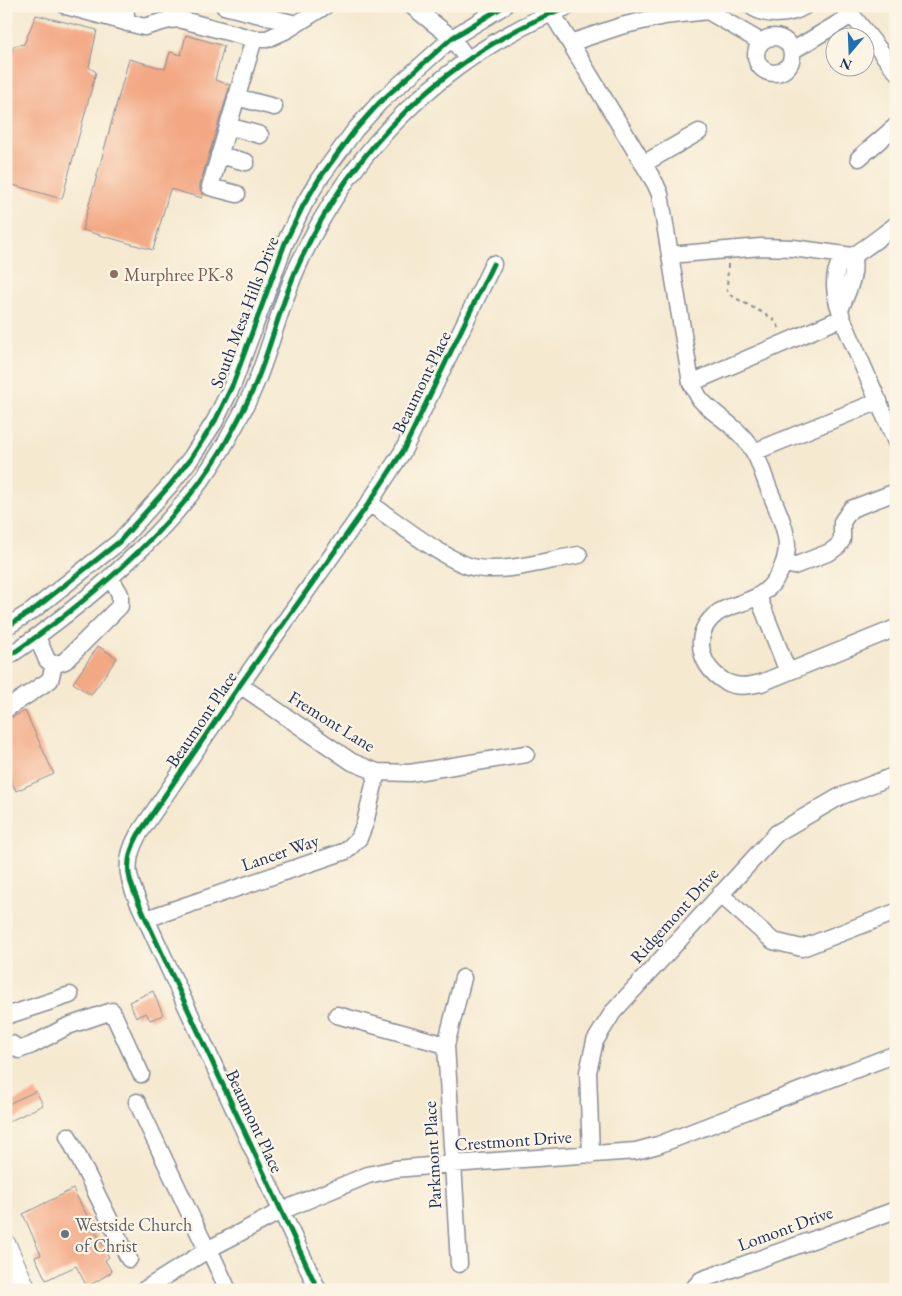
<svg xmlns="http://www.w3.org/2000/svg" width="902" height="1296" font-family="'EB Garamond',serif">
	<rect width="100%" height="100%" fill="#fcf5e5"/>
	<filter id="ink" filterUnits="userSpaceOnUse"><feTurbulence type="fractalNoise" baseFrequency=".02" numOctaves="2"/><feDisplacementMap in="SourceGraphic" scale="10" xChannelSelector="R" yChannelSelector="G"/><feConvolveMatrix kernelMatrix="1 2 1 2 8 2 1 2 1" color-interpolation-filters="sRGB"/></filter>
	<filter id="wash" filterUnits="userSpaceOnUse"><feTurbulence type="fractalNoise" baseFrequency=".0096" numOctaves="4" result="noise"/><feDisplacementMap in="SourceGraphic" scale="20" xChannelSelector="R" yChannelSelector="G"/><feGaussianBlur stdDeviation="1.12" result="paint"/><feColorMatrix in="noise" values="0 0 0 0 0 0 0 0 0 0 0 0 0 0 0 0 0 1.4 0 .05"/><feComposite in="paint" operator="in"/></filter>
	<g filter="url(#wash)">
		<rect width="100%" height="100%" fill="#f5e9d0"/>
		<g id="blocks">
			<path fill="#f3a884" d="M36,15L97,30L89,67L96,72L62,199L6,183V72L13,46L24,44Z
				M186,35L224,46L215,80L230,85L200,184V190L203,194L202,198L170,189L153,250L82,230L129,59L165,69L170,52L181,55Z
				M98,646L117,658L91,695L73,683Z
				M25,711L54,774L16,791L6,771V720Z
				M153,991L163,1015L150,1020L146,1013L136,1017L129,1002Z
				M36,1091L43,1105L6,1123V1105Z
				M73,1189L109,1257L105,1260L112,1272L87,1287L76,1266L46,1280L35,1257L41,1255L23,1214Z"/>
		</g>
	</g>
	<g filter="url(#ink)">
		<use href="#blocks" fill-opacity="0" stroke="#888c97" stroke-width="1"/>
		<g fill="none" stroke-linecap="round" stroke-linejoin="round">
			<defs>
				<path id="minor" d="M66,6L144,27L169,20L179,19L254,39
					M125,6L127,23
					M224,6L296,24
					M412,6L452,38L468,60
					M751,6C766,17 789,16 805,6
					M552,13L655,183L660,194L691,383C694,388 697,394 700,399C711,412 726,420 738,432C743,437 750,445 754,452C760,462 763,474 767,484C774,503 786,525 787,545C787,565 774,587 758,596C746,603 731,605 719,612C691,631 698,665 724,681C736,688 748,686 761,683L896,628
					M756 55a18 18 0 1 1 36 0a18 18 0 1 1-36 0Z
					M570,43L621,26L664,16L708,11L761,42
					M792,51L852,15L896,71
					M236,97L274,107
					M228,126L260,135
					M219,155L246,162
					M859,158L896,126
					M643,164L699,132
					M237,194L210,187L254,39H267L287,30L325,6
					M670,255L761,247L793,248L852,256
					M852,256C858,273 846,294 840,310C835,297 832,276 840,263C843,259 849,258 854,255C868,247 882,235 896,225
					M840,310L842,318L896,442
					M691,383L842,318
					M754,452L879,401
					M369,503C395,520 447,563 477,568C506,573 549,560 579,555
					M784,564L794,566L830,552L838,546L842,540V522L851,509L896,492
					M758,596L788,672
					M6,627L32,611L119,542L170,485L191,458L215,421L233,384L285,243L303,206L319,179L355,130L380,102L452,38L504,6
					M37,637L47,660L54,665L65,661L120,606V594L110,577
					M6,658C84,605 174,530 222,449C234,428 246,407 255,385C271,347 280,306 297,268C350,148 448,53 569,6
					M240,685L352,762L377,772L410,773L526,754
					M6,709L50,680L54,665
					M720,894L773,941L802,948L896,912
					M146,919L346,851L359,838L365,823L377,772
					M337,1015L446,1045
					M6,1016L70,995
					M6,1045L12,1044L19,1050L32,1045L68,1026L112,1011L141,1074
					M137,1102L207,1250
					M68,1136L129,1259
					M591,1155L588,1072L595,1041L613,1012L777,833L839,797L896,775
					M209,1249L228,1290
					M459,1264L446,1045L463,978
					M144,1290L209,1249L281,1211L368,1175L395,1169L452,1164L636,1151L658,1145L896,1054
					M318,1290L146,919C132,887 119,869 138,835L240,685L369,503L403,451L493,264
					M692,1290L701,1280L896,1210"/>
				<path id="major" d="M6,1245L26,1290"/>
			</defs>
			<use href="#minor" stroke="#888c97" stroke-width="19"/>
			<use href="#major" stroke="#888c97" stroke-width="22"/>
			<path stroke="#888c97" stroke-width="2" stroke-dasharray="4 4" stroke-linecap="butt" d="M728,264L727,290L730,295L772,318L781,330"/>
			<use href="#minor" stroke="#fff" stroke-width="16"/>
			<use href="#major" stroke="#fff" stroke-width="20"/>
			<defs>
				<path id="cycleway" d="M6,627L32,611L119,542L170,485L191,458L215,421L233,384L285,243L303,206L319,179L355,130L380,102L452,38L504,6
					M6,658C84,605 174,530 222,449C234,428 246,407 255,385C271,347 280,306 297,268C350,148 448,53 569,6
					M318,1290L146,919C132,887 119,869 138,835L240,685L369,503L403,451L493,264"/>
			</defs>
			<use href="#cycleway" stroke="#fcf5e5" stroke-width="8"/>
			<use href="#cycleway" stroke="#00873e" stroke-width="5"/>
		</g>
	</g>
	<circle fill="#8d6e63" stroke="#fcf5e5" stroke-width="2" cx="114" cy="274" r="5"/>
	<circle fill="#6b7280" stroke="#fcf5e5" stroke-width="2" cx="65" cy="1234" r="5"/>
	<g text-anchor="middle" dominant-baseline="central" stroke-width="4.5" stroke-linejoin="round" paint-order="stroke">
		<g font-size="18" fill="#785e54" stroke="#fcf5e5" text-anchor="start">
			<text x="124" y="274">Murphree PK-8</text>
		</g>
		<g font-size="18" fill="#1b2f5e" stroke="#fcf5e5">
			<text transform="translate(244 312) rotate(-69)">South Mesa Hills Drive</text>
			<text transform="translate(421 382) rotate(-64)">Beaumont Place</text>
			<text transform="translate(201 719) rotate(-56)">Beaumont Place</text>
			<text transform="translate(332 721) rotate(32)">Fremont Lane</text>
			<text transform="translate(280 852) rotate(-19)">Lancer Way</text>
			<text transform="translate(674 915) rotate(-48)">Ridgemont Drive</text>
			<text transform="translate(255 1121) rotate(65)">Beaumont Place</text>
			<text transform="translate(513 1140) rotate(-4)">Crestmont Drive</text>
			<text transform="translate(432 1155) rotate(-93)">Parkmont Place</text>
			<text transform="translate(785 1228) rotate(-20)">Lomont Drive</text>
		</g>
		<g font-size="18" fill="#5b616d" stroke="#fcf5e5" text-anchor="start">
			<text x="75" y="1224">Westside Church<tspan x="75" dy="21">of Christ</tspan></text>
		</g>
	</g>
	<rect width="902" height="1296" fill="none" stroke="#fcf5e5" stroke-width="25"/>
	<g transform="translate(850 52) rotate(199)"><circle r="24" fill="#fcf5e5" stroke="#a2a6af"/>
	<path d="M0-4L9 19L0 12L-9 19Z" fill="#1f6fb2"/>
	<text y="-8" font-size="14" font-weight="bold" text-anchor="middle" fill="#1b2f5e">N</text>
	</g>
</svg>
